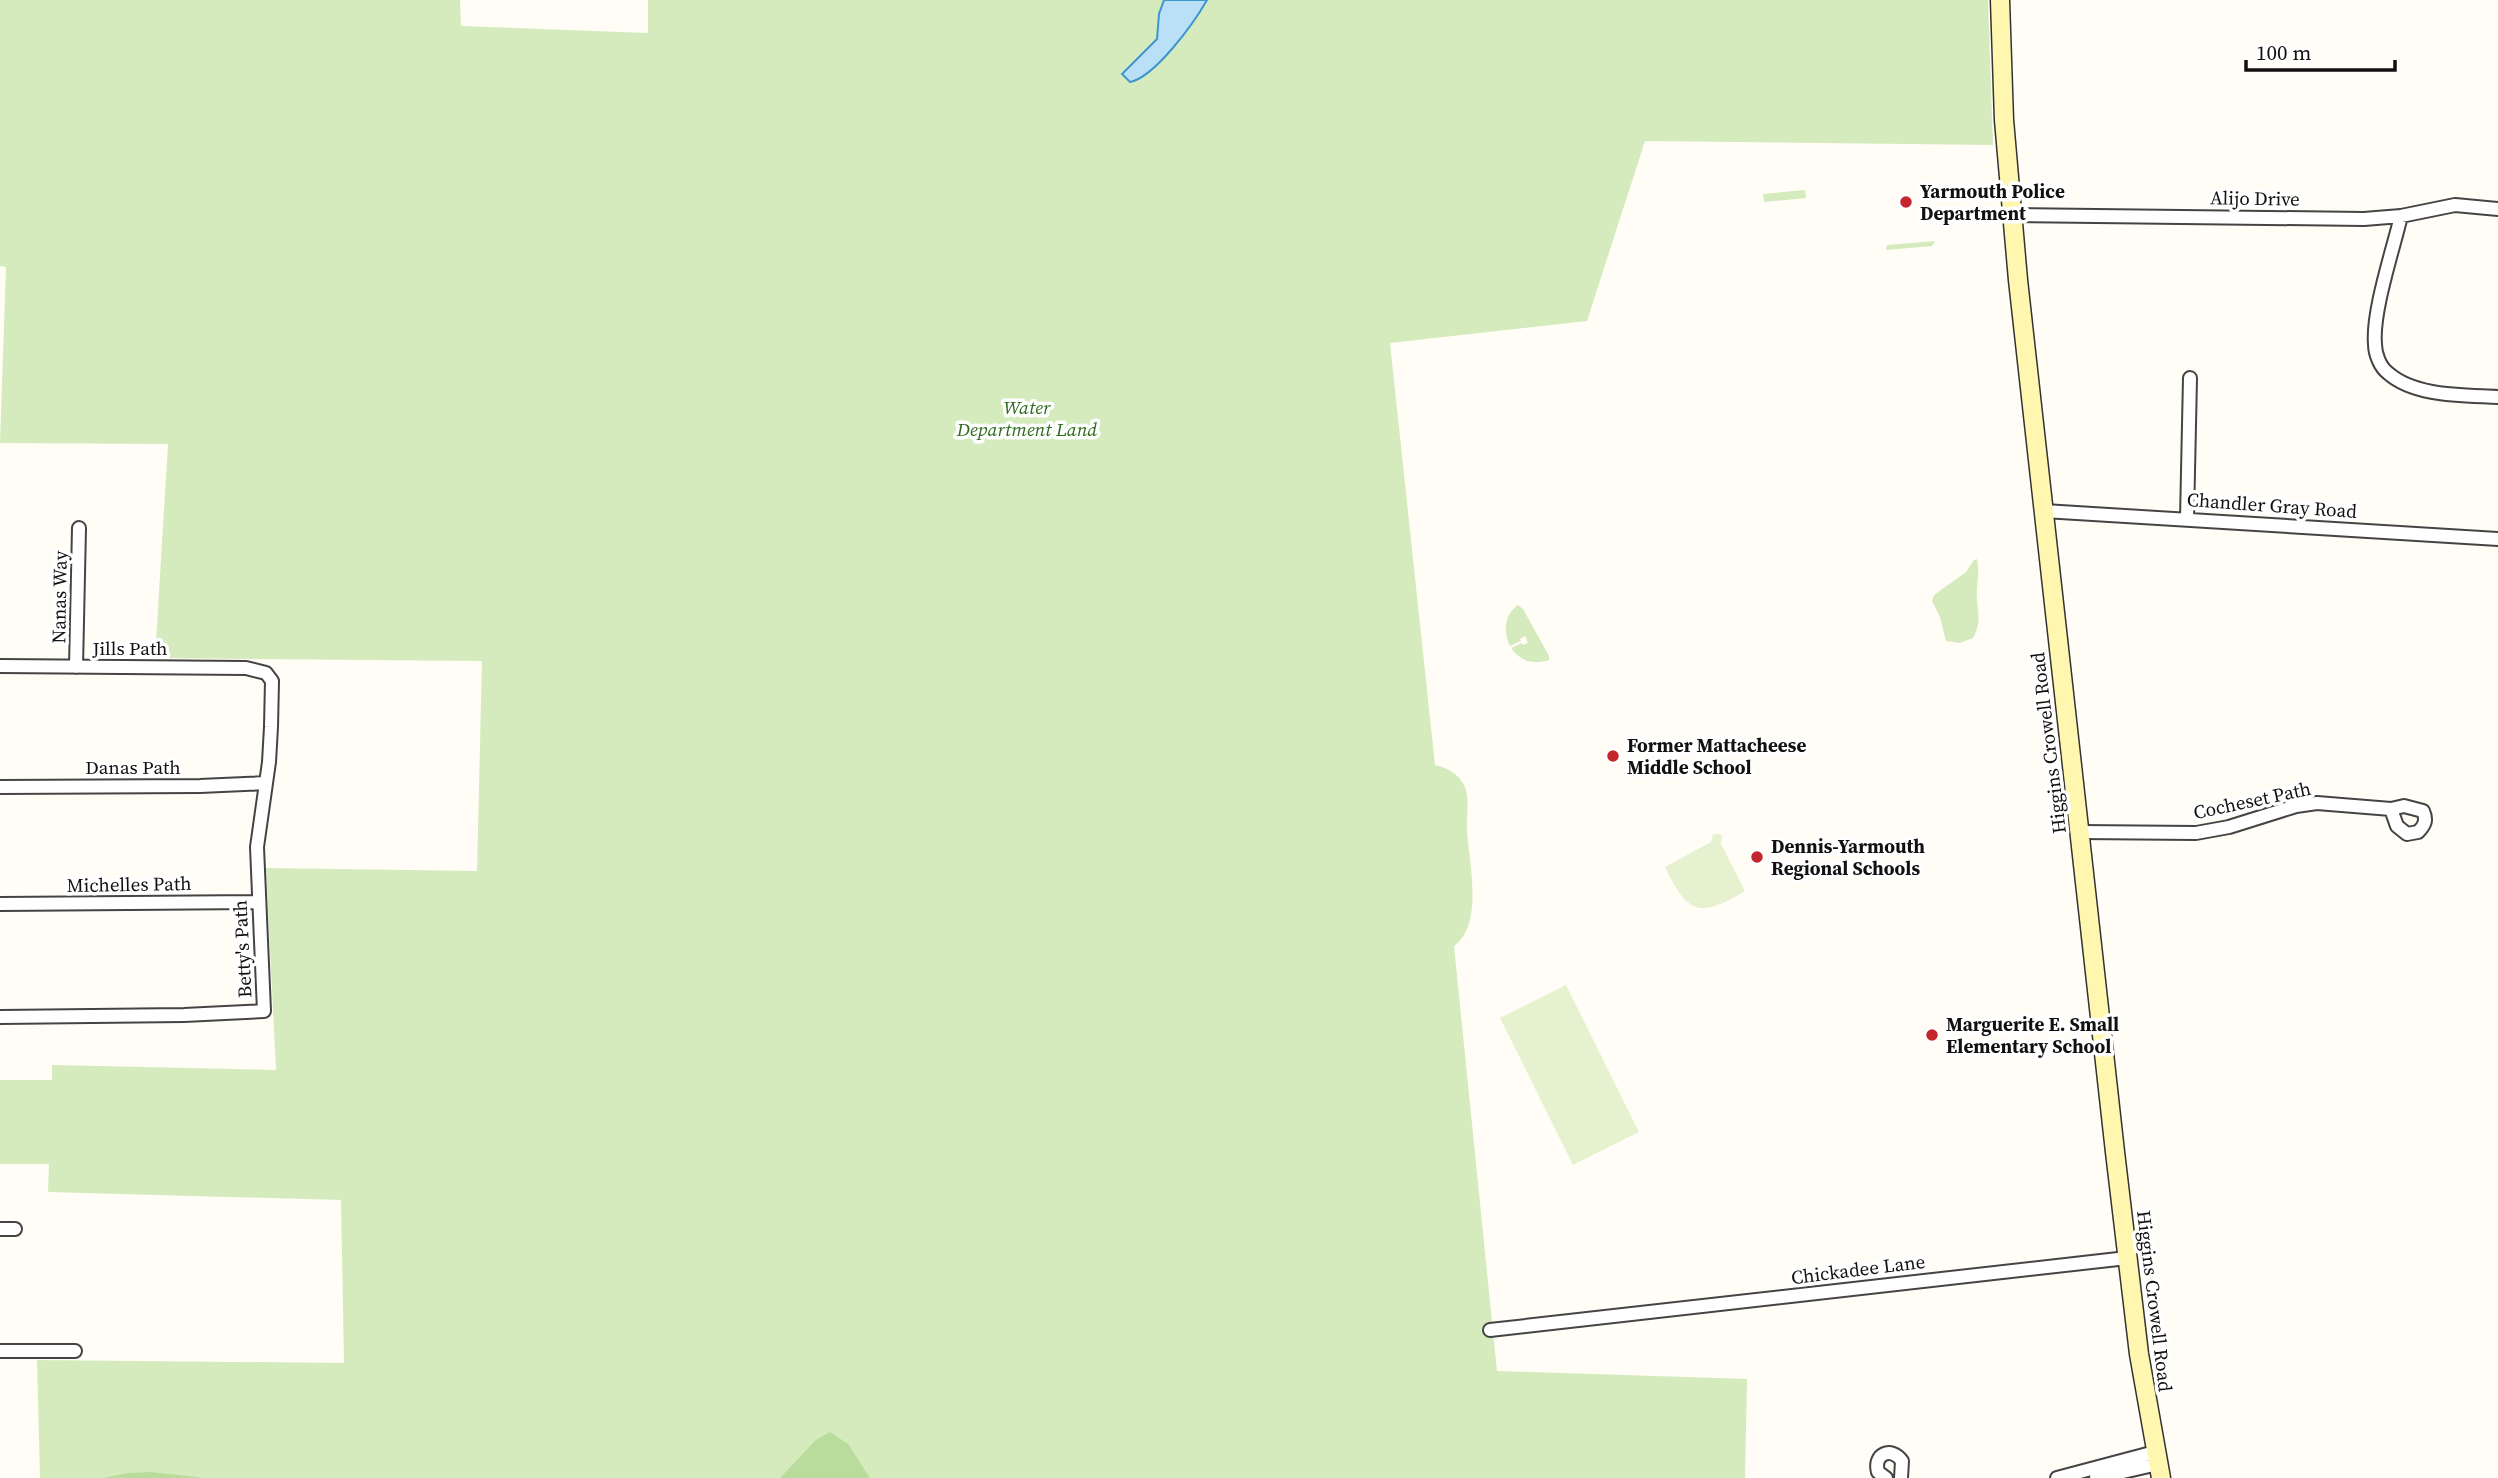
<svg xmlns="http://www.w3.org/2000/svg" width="2498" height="1478" font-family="'Source Serif 4',serif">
	<rect width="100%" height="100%" fill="#fffdf5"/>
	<path fill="#d5ebbd" d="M0,0H460L461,26L648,33V0H1988L1993,145L1645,141L1587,321L1390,343L1435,765C1448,768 1460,775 1465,787C1470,801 1466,817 1467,831C1469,862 1484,924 1454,946L1497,1371L1747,1379L1745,1478H40L37,1360L344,1363L341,1200L48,1192L49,1164H0V1080H52V1065L276,1070L266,868L477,871L482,661L155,658L168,444L0,443L6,267L0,266Z
		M1805,190L1806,198L1764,202L1763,194Z
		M1935,241L1932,246L1886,250L1887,245Z
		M1977,559C1979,569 1978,578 1977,588C1975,607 1984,618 1973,638L1960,643L1946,641L1940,617L1932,601L1934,595L1966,572L1974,560Z
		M1518,605L1523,609L1549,656V660C1533,665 1520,661 1511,648L1522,643L1523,645L1528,643L1525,636L1520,639L1521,641L1510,646C1503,632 1504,615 1518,605Z"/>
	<path fill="#b9dc9c" d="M830,1432L848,1444L870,1478H780L816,1440Z
		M150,1472L197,1477L202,1478H103L128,1473Z"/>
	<path fill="#e6f2cf" d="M1713,834H1719L1722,836L1721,844L1745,891C1700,918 1688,915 1665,867L1711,842Z
		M1566,985L1639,1132L1573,1165L1500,1018Z"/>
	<path fill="#b9e0f7" stroke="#3f96cf" stroke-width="2" d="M1164,0H1207C1194,23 1155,77 1130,82L1122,74L1157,39L1159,14Z"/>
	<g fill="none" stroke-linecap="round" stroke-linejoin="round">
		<defs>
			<path id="minor" d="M2011,215L2364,219L2401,216L2455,205L2498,209
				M2401,216C2393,250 2372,312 2375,344C2375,354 2380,367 2388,373C2415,397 2464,395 2498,397
				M2044,511L2498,539
				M2187,519L2190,378
				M0,666L246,668L266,673L272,681L271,727L269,762L257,847L264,1011L184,1015L0,1017
				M76,667L79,528
				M0,787L200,786L266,783
				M2080,832L2196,833L2229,827L2296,806L2317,803L2391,809L2397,826L2407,834L2418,832C2425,825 2427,820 2423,811L2404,806L2391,809
				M0,904L259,902
				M0,1229H15
				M1490,1330L2127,1258
				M0,1351H75
				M1886,1478L1878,1472C1873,1454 1891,1446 1902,1461L1901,1478
				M2057,1478L2155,1452
				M2096,1478L2158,1464"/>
			<path id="secondary" d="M2000,0L2004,120L2018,280L2115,1152L2139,1354L2161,1478"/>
		</defs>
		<use href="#minor" stroke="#444" stroke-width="16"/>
		<use href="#secondary" stroke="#333" stroke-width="21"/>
		<use href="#minor" stroke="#fff" stroke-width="12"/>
		<use href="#secondary" stroke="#fff6b0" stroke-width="18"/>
	</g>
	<g fill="#c4262e" stroke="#fff" stroke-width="2.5">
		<circle cx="1906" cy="202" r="7"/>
		<circle cx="1613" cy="756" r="7"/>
		<circle cx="1757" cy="857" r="7"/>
		<circle cx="1932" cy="1035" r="7"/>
	</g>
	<g text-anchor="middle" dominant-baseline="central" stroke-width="7" stroke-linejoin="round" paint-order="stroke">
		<g font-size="19" font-weight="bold" fill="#111" stroke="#fff" text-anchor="start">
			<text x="1920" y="191">Yarmouth Police<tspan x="1920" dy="22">Department</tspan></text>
			<text x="1627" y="745">Former Mattacheese<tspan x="1627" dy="22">Middle School</tspan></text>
			<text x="1771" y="846">Dennis-Yarmouth<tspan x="1771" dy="22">Regional Schools</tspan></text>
			<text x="1946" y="1024">Marguerite E. Small<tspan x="1946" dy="22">Elementary School</tspan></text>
		</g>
		<g font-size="19" fill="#111" stroke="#fff">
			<text transform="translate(2255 198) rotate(1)">Alijo Drive</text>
			<text transform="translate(2272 505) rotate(4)">Chandler Gray Road</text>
			<text transform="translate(59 597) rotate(-89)">Nanas Way</text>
			<text x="130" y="648">Jills Path</text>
			<text transform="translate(2048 743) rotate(-97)">Higgins Crowell Road</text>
			<text x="133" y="767">Danas Path</text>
			<text transform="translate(2252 800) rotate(-12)">Cocheset Path</text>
			<text transform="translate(129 884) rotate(-1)">Michelles Path</text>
			<text transform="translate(242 949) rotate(-93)">Betty's Path</text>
			<text transform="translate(1858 1269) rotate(-7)">Chickadee Lane</text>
			<text transform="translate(2155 1301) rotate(83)">Higgins Crowell Road</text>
		</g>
		<g font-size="19" font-style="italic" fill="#2f6b1f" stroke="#fff">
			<text x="1027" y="407">Water<tspan x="1027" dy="22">Department Land</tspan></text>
		</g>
	</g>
	<path d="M2246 60v10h149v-10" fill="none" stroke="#111111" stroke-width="3.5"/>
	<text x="2256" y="60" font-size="21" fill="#111111" stroke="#ffffff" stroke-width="5" paint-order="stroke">100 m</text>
</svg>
